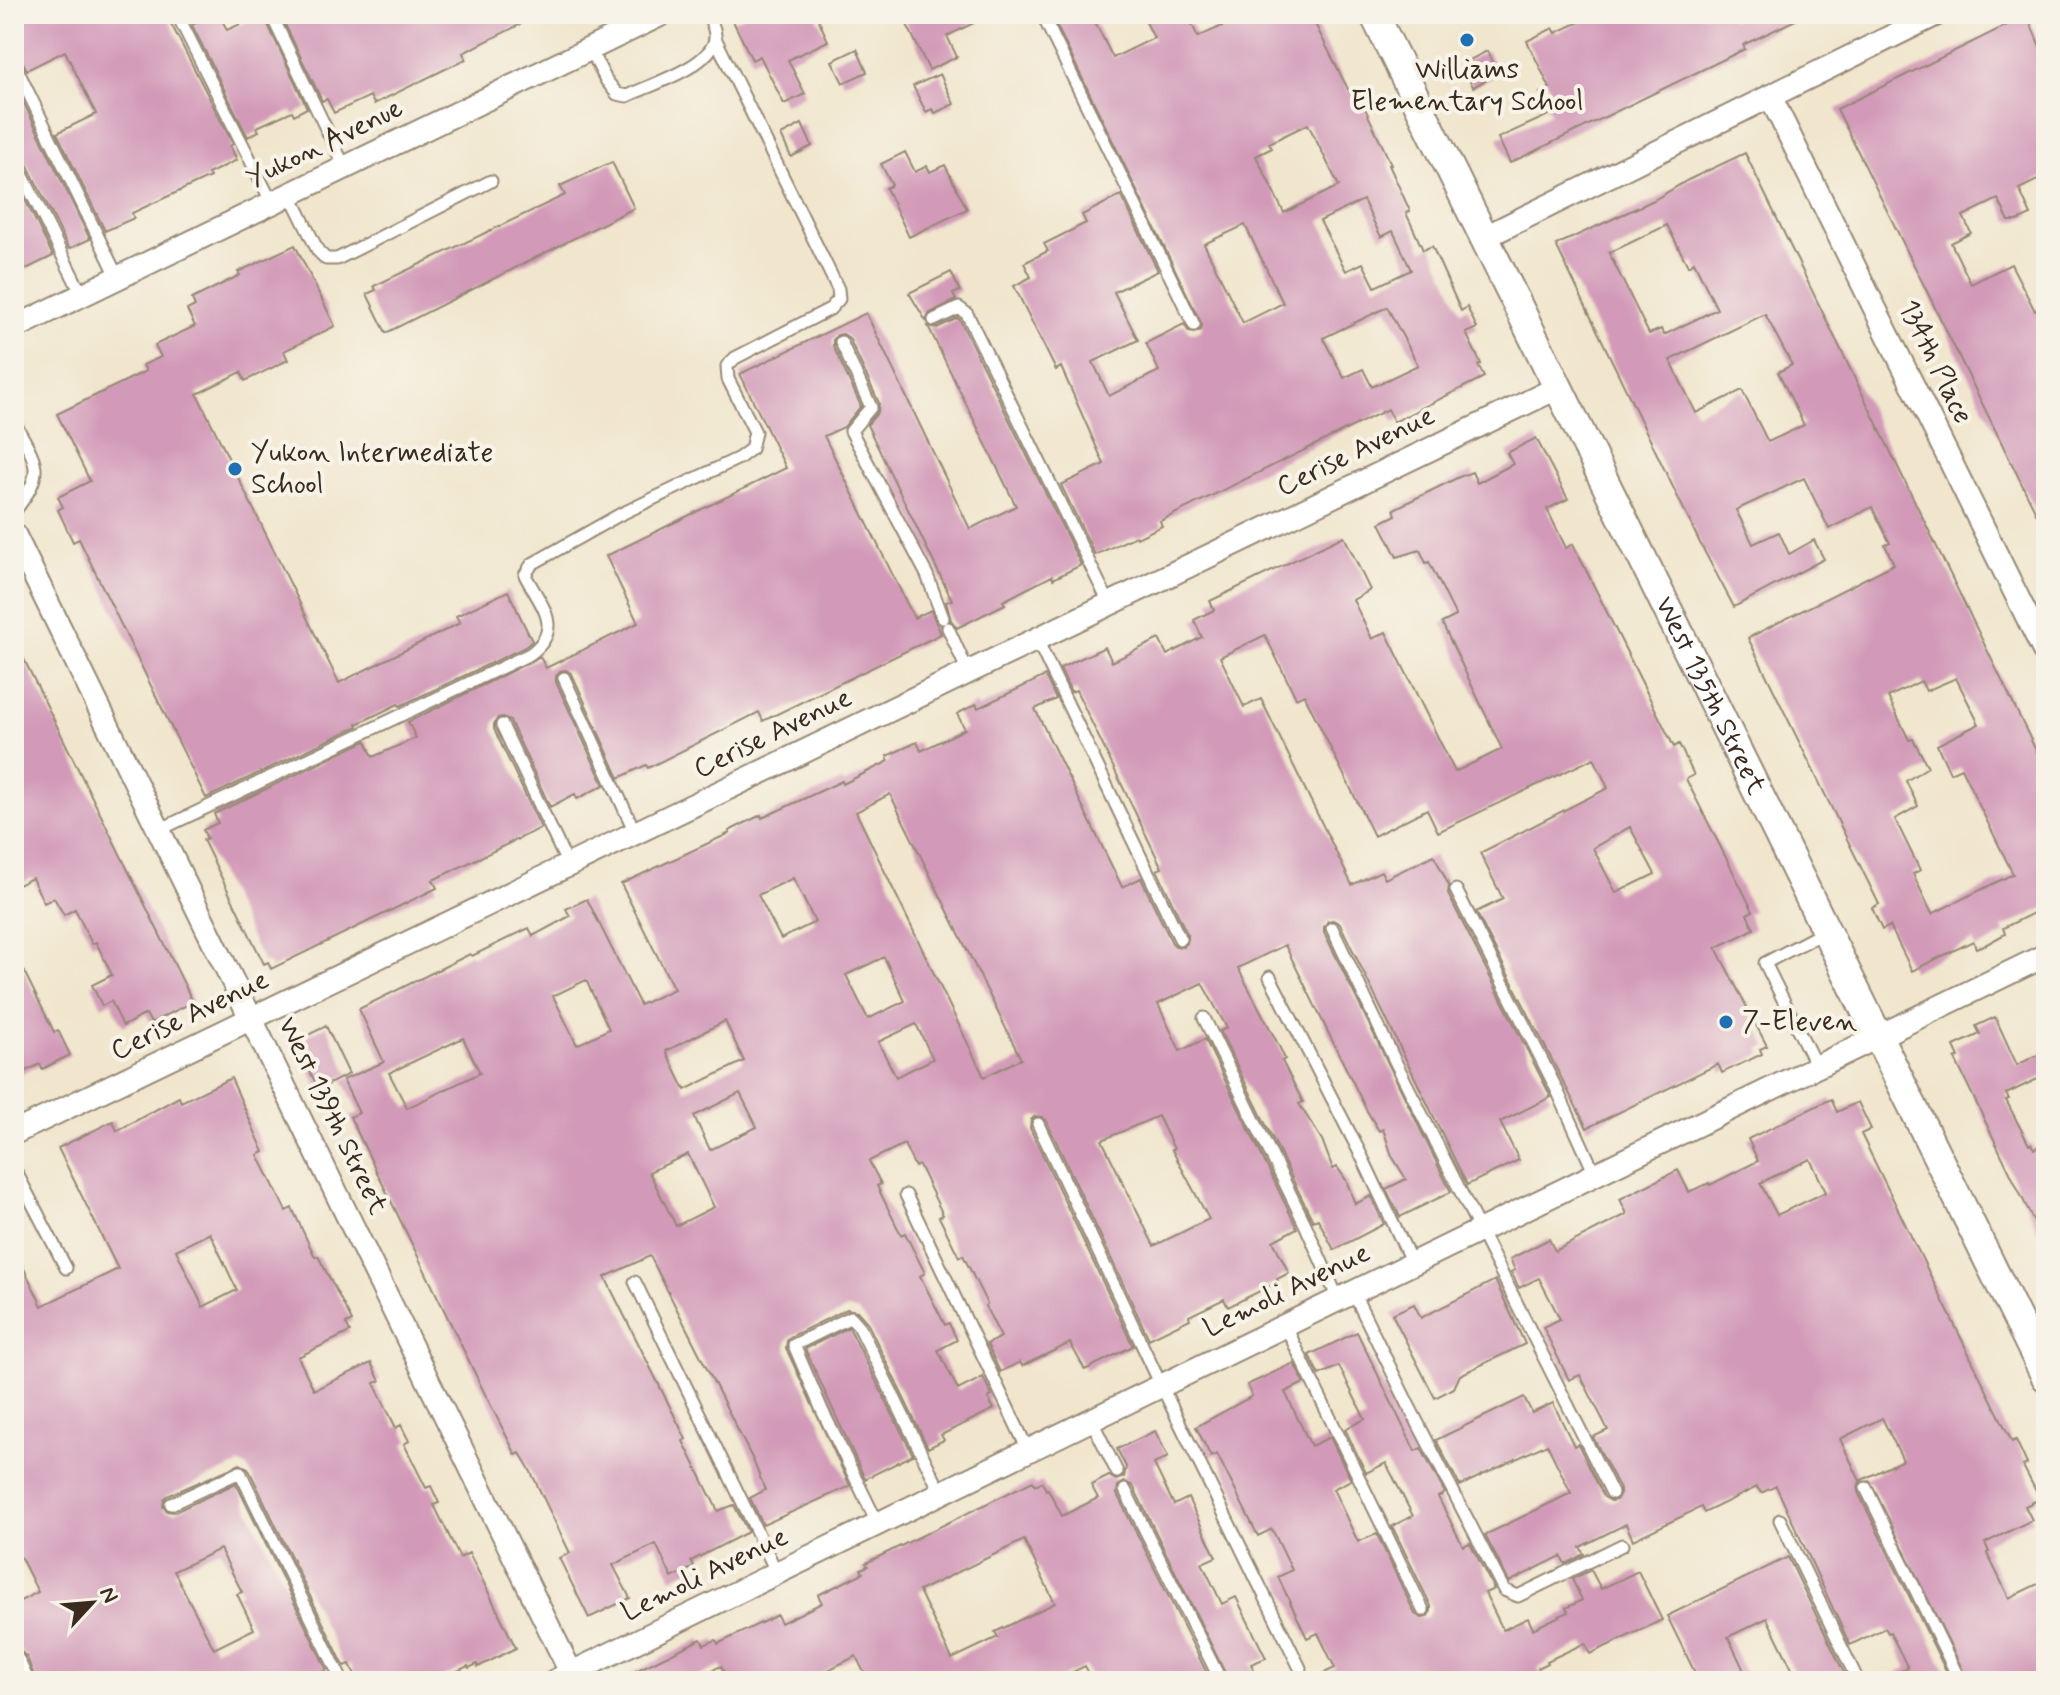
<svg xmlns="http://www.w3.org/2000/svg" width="2060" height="1695" font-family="Mynerve,sans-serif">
	<rect width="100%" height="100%" fill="#f7f3e8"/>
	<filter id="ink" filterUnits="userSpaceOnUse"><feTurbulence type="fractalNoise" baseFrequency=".0125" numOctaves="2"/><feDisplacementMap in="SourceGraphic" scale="16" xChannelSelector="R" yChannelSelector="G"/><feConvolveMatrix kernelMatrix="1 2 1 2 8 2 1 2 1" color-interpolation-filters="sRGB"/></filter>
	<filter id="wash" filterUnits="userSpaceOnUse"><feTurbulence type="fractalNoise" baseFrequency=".006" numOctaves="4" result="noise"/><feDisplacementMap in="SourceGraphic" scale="32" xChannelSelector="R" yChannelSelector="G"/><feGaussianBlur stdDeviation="1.8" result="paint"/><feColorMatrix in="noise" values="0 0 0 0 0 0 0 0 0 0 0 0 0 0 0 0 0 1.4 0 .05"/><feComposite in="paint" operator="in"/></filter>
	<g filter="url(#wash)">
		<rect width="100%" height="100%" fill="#f1e6cd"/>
		<g id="blocks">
			<path fill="#d29ab8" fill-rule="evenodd" d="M14,14H166L233,144L230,146L237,160L208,174L210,177L132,213L134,218L105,231L57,133L96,114L65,51L27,70L14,46Z
				M215,14H219L227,30L263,14L307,108L294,115L292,111L257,127L259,131L248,137L192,25Z
				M280,14H541L463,53L466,59L374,104L370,96L334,113L327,99L322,101Z
				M747,14H816L828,41L788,60L805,94L784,104L760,56L752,60L733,21Z
				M902,14H992L947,36L957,57L929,70Z
				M1051,14H1091L1113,58L1154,38L1142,14H1187L1198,37L1249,14H1310L1356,105L1362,102L1391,164L1389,165L1410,211L1406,213L1423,250L1432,246L1461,311L1467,307L1477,328L1466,333L1481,364L1478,365L1484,377L1394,422L1388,409L1160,521L1162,526L1137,538L1136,536L1095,555L1061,485L1104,464L1061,367L1056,370L1014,286L1031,277L1024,263L1048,251L1044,244L1086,223L1082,215L1121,195L1158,271L1114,292L1138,340L1093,362L1109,396L1159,371L1146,343L1184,324L1189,332L1194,333L1201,330L1202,325ZM1308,124L1339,186L1284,213L1256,156L1272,148L1269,143ZM1363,200L1381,237L1393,231L1411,270L1375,287L1363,263L1346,271L1320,221ZM1245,225L1283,303L1243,323L1204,244ZM1387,307L1418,365L1372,387L1363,369L1344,378L1323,338Z
				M1596,14H1729L1731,20L1748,14H1808L1743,45L1745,49L1510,163L1498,138L1551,114L1540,93L1550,88L1527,41L1553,28L1556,33Z
				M2027,15L2046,61V176L2019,189L2031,215L2017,221H2009L1998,199L1963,216L1971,233L1951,243L1971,284L2011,264L2035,311L2046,306V533L1837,109Z
				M857,49L867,72L843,83L832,61Z
				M1487,51L1499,74L1473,87L1462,64Z
				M940,74L954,104L935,113L932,109L926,112L913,86Z
				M14,83L90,239L69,249L22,154L14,150Z
				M802,124L812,146L791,157L781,135Z
				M905,152L915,172L927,166L930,172L945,165L967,209L909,237L886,188L892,185L881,164Z
				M1745,153L2046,771V907L2003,928L2005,934L1985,945L1976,948L1973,941L1912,971L1890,926L1882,930L1872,908L1879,904L1748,638L1894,564L1885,545L1890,543L1872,507L1829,529L1804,478L1736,510L1753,544L1779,532L1789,554L1814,540L1824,559L1734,607L1700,543L1556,245L1654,200L1688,180ZM1667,225L1688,266L1694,262L1717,309L1664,335L1661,329L1649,334L1609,253ZM1765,314L1792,365L1778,372L1804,425L1768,442L1742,390L1696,413L1670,360ZM1956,678L1979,724L1937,745L1950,773L1961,768L2013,874L1932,914L1913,874L1920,870L1895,819L1918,806L1906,781L1928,767L1913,739L1909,740L1888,697L1921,681L1926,691Z
				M612,162L634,208L386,333L367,294L376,290L374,286L565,195L560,186Z
				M14,177L53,256L14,275Z
				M295,245L335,326L284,351L288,360L245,381L241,372L197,394L339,683L460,623L456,616L508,591L532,641L525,647L400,706L398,704L357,724L358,726L206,798L79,539L73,542L58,510L63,507L58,497L90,481L57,414L146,371L143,365L161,357L155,345L195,326L187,310L195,306L192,299L240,275L238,272Z
				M951,272L960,291L953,294L956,300L930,313L926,321L909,293Z
				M866,313L970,529L1016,506L928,326L937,328L958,318L960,320L1081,565L1053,579L1052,576L1003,601L1005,604L957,628L951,620L946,602L952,600L867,425L878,412L879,403L849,338L843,334L837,335L833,340V346L861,406L844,427L824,436L914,618L931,610L941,634L763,721L759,712L648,768L646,765L619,778L572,674L566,670L560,671L556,676V682L604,785L577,799L575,794L550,807L510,721L503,717L498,718L494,724V729L541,828L433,880L437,888L271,969L268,962L264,964L203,840L207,838L203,830L218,823L214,814L366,741L373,757L416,738L408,722L540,657L546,668L638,623L606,556L786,468L740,374Z
				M1536,438L1568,499L1547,509L1566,548L1573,544L1674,747L1679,744L1694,775L1686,779L1753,911L1747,914L1754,929L1716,948L1767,1046L1760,1049L1762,1054L1722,1073L1718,1064L1587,1128L1476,912L1503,899L1480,853L1608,788L1594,758L1438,832L1427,809L1374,836L1304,694L1296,698L1265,635L1220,657L1244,707L1261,699L1352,885L1381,871L1385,879L1434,855L1449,886L1448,894L1551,1097L1500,1122L1519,1160L1467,1185L1340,924L1333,920L1328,921L1324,927V932L1451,1192L1400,1217L1386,1189L1406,1179L1392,1156L1383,1129L1379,1131L1367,1111L1285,945L1238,968L1279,1046L1285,1059L1282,1061L1303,1102L1299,1104L1322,1140L1333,1169L1337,1167L1346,1180L1355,1204L1371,1196L1384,1224L1334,1250L1318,1219L1313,1221L1220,1031L1227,1028L1202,983L1158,1004L1180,1051L1205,1039L1297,1228L1273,1241L1289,1273L1277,1279L1278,1282L1228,1307L1224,1299L1189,1316L1190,1319L1149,1339L1046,1120L1042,1117L1035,1116L1031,1120L1030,1128L1133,1346L1085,1370L1070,1343L1022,1366L1020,1362L1000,1372L987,1344L1001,1337L985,1306L987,1304L963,1255L959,1257L939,1217L943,1215L919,1165L915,1167L904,1144L869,1161L881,1184L877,1186L901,1235L905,1233L925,1273L920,1276L945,1325L949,1323L957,1340L938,1350L958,1390L983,1377L992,1396L988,1398L994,1409L941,1435L944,1440L928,1448L867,1322L857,1311L847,1309L790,1337L787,1341L786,1348L850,1486L763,1525L750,1498L765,1490L753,1460L650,1256L605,1277L686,1439L683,1441L718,1511L734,1505L748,1532L691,1561L694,1567L672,1578L656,1544L613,1565L630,1598L589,1618L559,1558L570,1553L529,1468L520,1453L516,1455L485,1394L350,1117L359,1113L343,1080L384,1062L359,1009L470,954L472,956L529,928L533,936L570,916L566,909L587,899L640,1005L674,989L621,884L730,833L729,831L761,815L762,818L842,781L843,784L889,761L887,756L917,742L921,751L965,729L957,714L976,704L978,708L1045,676L1056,699L1035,709L1122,887L1141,878L1172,943L1176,946L1183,947L1187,943L1188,936L1157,870L1162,868L1076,690L1071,692L1060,668L1105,647L1112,662L1159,639L1167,655L1202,637L1194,620L1214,610L1210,601L1344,536L1370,590L1353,600L1372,639L1386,632L1455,772L1502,749L1442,623L1456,616L1429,562L1426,563L1420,550L1397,557L1380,523L1396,515L1394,509L1459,477L1472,472L1477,483L1513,464L1507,453ZM890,794L1021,1059L984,1077L856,812ZM1630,827L1655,874L1616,893L1593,848ZM793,878L815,922L781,939L758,895ZM884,957L905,1001L868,1019L846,975ZM586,980L609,1029L577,1045L553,996ZM725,1021L744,1061L685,1090L666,1051ZM916,1024L933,1059L896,1077L878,1042ZM463,1038L480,1073L407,1108L389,1073ZM740,1093L757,1127L710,1150L694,1116ZM1158,1116L1174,1149L1172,1150L1209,1219L1154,1246L1102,1140ZM688,1154L714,1207L676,1226L649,1172Z
				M14,639L193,1002L151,1023L146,1014L123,1026L111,1001L102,1006L92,985L112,975L96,942L92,944L75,909L64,915L54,898L44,903L32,878L14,887V860L23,855L16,839L24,835L14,817Z
				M14,951L54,1032L58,1030L70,1055L42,1069L40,1064L14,1077Z
				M1995,1017L2017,1065L2046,1051V1075L2006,1094L2009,1099L2006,1100L2029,1145L2031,1144L2034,1149L2046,1143V1247L1955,1059L1959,1057L1954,1046L1980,1034L1976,1026Z
				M326,1026L349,1074L319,1089L294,1042Z
				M231,1078L264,1152L258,1155L286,1211L292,1208L315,1257L318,1256L352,1321L346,1324L350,1332L298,1357L314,1390L371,1363L380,1381L374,1383L396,1428L401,1425L409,1441L404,1444L426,1488L431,1486L439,1503L434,1505L460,1558L469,1553L516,1648L478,1667L477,1664L469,1668L468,1666L435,1681H358L350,1664L345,1666L342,1662L248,1468L240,1464L167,1496L164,1500L163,1507L167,1511L175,1512L236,1483L327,1670L304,1681H36L27,1657L19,1650L14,1639V1604L38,1592L14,1544V1248L42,1306L118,1269L58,1148L113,1121L117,1131L179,1097L181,1102ZM210,1233L237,1290L203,1307L176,1250ZM220,1549L242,1592L237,1594L254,1629L214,1649L174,1571Z
				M1831,1099L1837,1112L1858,1102L1871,1129L1861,1134L2012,1442L2016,1440L2027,1464L2023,1466L2040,1499L2025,1506L2032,1520L1985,1543L1989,1552L1987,1553L2009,1598L2046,1580V1681H1968L1870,1481L1859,1483L1858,1492L1951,1681H1880L1908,1668L1890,1632L1888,1633L1885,1628L1850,1645L1776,1486L1761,1493L1757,1487L1704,1513L1701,1507L1633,1540L1626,1524L1580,1547L1584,1554L1565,1564L1561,1556L1509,1582L1485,1535L1571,1493L1547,1444L1460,1486L1436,1440L1524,1397L1532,1413L1553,1403L1574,1446L1578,1444L1604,1497L1611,1501L1616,1500L1620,1494V1489L1593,1437L1608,1430L1580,1375L1569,1380L1543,1327L1560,1319L1539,1278L1519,1288L1511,1272L1515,1270L1510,1259L1549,1239L1555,1251L1627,1214L1620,1199L1678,1170L1689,1192L1709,1183L1710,1185L1758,1161L1748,1139ZM1810,1159L1826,1192L1777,1215L1760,1183ZM1882,1418L1903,1460L1860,1481L1840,1439Z
				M1495,1280L1525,1344L1460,1375L1454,1388L1435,1398L1392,1314L1414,1304L1421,1318Z
				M849,1327L913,1455L865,1479L805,1349Z
				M1357,1332L1415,1451L1421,1448L1445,1493L1438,1497L1463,1546L1470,1543L1494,1589L1485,1593L1503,1630L1528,1618L1533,1629L1568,1612L1566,1608L1582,1600L1572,1579L1591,1570L1601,1589L1638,1571L1662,1620L1590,1654L1585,1643L1547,1661L1548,1663L1538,1668L1545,1681H1307L1335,1668L1318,1633L1307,1638L1278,1577L1292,1570L1272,1529L1258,1536L1217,1454L1211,1457L1196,1427L1252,1396L1247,1385L1294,1363L1304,1383L1285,1392L1311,1446L1330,1437L1351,1480L1333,1489L1358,1542L1377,1534L1415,1614L1422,1618L1427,1617L1431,1611V1606L1392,1526L1413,1516L1386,1463L1366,1473L1345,1429L1365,1419L1339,1366L1319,1375L1309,1355Z
				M1155,1431L1168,1457L1154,1464L1174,1505L1188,1498L1216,1557L1202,1563L1222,1604L1236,1597L1266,1658L1251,1664L1259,1681H1229L1133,1486L1125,1482L1118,1486L1117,1494L1211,1681H1093L1085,1666L1054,1681H868L856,1656L806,1681H728L721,1666L689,1681H615L701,1639L704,1645L716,1640L718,1644L777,1615L781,1623L822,1603L818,1595L863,1573L861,1569L868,1566L866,1563L1033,1481L1035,1485L1042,1482L1046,1490L1048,1489L1062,1516L1098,1498L1091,1485L1109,1476L1116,1480L1124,1477L1126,1467L1117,1449ZM1024,1540L1055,1603L995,1632L998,1637L952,1659L919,1591Z
				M1788,1557L1848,1681H1798L1767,1618L1728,1637L1749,1681H1699L1667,1616Z"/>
		</g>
	</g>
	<g filter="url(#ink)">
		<use href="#blocks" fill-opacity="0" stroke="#968876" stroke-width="2"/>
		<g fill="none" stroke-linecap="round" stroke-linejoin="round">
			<defs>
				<path id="service" d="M177,14L272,203
					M271,14L345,168
					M1042,14L1194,325
					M590,49L606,80L617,94L627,96C650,85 712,66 715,38C716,30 711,21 708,14
					M14,63L118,278
					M14,158L82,295
					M290,194L318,251L326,259H337L491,181
					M934,320L959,308L967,314L1110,605
					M841,342L871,407L851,431L927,575L943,618
					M14,422C38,465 46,471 14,512
					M948,628L968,672
					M1037,640L1180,939
					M564,678L635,832
					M502,725L568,865
					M159,830L530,654C565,628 541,606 525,575L532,564L619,515L739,458L751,449L755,432L728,379L727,366L735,358L830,309L839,299L838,289L715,38
					M1456,890L1557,1090L1595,1174
					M1332,928L1394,1059L1612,1493
					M1270,977L1363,1159L1412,1263
					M1204,1018L1305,1224L1338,1299
					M1816,1066L1765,963L1826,931
					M1038,1124L1161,1385L1300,1668
					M14,1168L66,1268
					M906,1195L1028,1450
					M635,1282L777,1573
					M1353,1292L1408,1404L1504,1590L1518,1596L1622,1545
					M1285,1325L1423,1610
					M1091,1419L1117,1472
					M1866,1488L1960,1681
					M1125,1490L1221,1681
					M171,1504L240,1472L342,1681
					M1780,1520L1858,1681
					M878,1524L822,1410L794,1345L851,1317L859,1326L941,1493"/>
				<path id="minor" d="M1770,96L2046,655
					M1483,238L1937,14
					M14,328L662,14
					M14,534L575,1681
					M14,1133L1557,388
					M14,1663L22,1681
					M555,1681L2046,955"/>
				<g id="tertiary">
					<path id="s1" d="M1374,14L2046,1377"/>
				</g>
			</defs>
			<use href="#service" stroke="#968876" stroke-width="15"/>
			<use href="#minor" stroke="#968876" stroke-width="26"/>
			<use href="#tertiary" stroke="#968876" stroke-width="32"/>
			<use href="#service" stroke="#fff" stroke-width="11"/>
			<use href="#minor" stroke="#fff" stroke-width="22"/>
			<use href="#tertiary" stroke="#fff" stroke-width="28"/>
		</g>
	</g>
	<g fill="#1f6fb2" stroke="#f7f3e8" stroke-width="3">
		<circle cx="1467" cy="40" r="8"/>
		<circle cx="235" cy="469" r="8"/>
		<circle cx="1726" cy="1022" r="8"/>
	</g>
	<g text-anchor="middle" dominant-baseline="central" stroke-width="8" stroke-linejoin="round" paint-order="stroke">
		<g font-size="28" fill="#3b2a1e" stroke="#f7f3e8" text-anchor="start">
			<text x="1467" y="70" text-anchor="middle">Williams<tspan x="1467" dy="32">Elementary School</tspan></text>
			<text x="251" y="453">Yukon Intermediate<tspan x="251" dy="32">School</tspan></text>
			<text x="1742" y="1022">7-Eleven</text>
		</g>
		<g font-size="28" fill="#3b2a1e" stroke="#f7f3e8">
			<text transform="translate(325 144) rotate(-26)">Yukon Avenue</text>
			<text transform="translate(1935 362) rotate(64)">134th Place</text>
			<text transform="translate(1356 452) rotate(-26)">Cerise Avenue</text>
			<text stroke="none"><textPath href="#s1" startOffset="760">West 135th Street</textPath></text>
			<text transform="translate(773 734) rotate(-26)">Cerise Avenue</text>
			<text transform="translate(190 1016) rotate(-26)">Cerise Avenue</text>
			<text transform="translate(332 1116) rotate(64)">West 139th Street</text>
			<text transform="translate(1287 1291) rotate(-26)">Lemoli Avenue</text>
			<text transform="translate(705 1575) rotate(-26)">Lemoli Avenue</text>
		</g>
	</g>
	<rect width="2060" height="1695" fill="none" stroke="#f7f3e8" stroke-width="48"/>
	<g transform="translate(92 1603) rotate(64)" stroke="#f7f3e8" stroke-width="6" paint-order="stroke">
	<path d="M0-6L14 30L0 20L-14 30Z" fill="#3b2a1e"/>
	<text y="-12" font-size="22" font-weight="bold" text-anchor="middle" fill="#3b2a1e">N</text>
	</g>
</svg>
